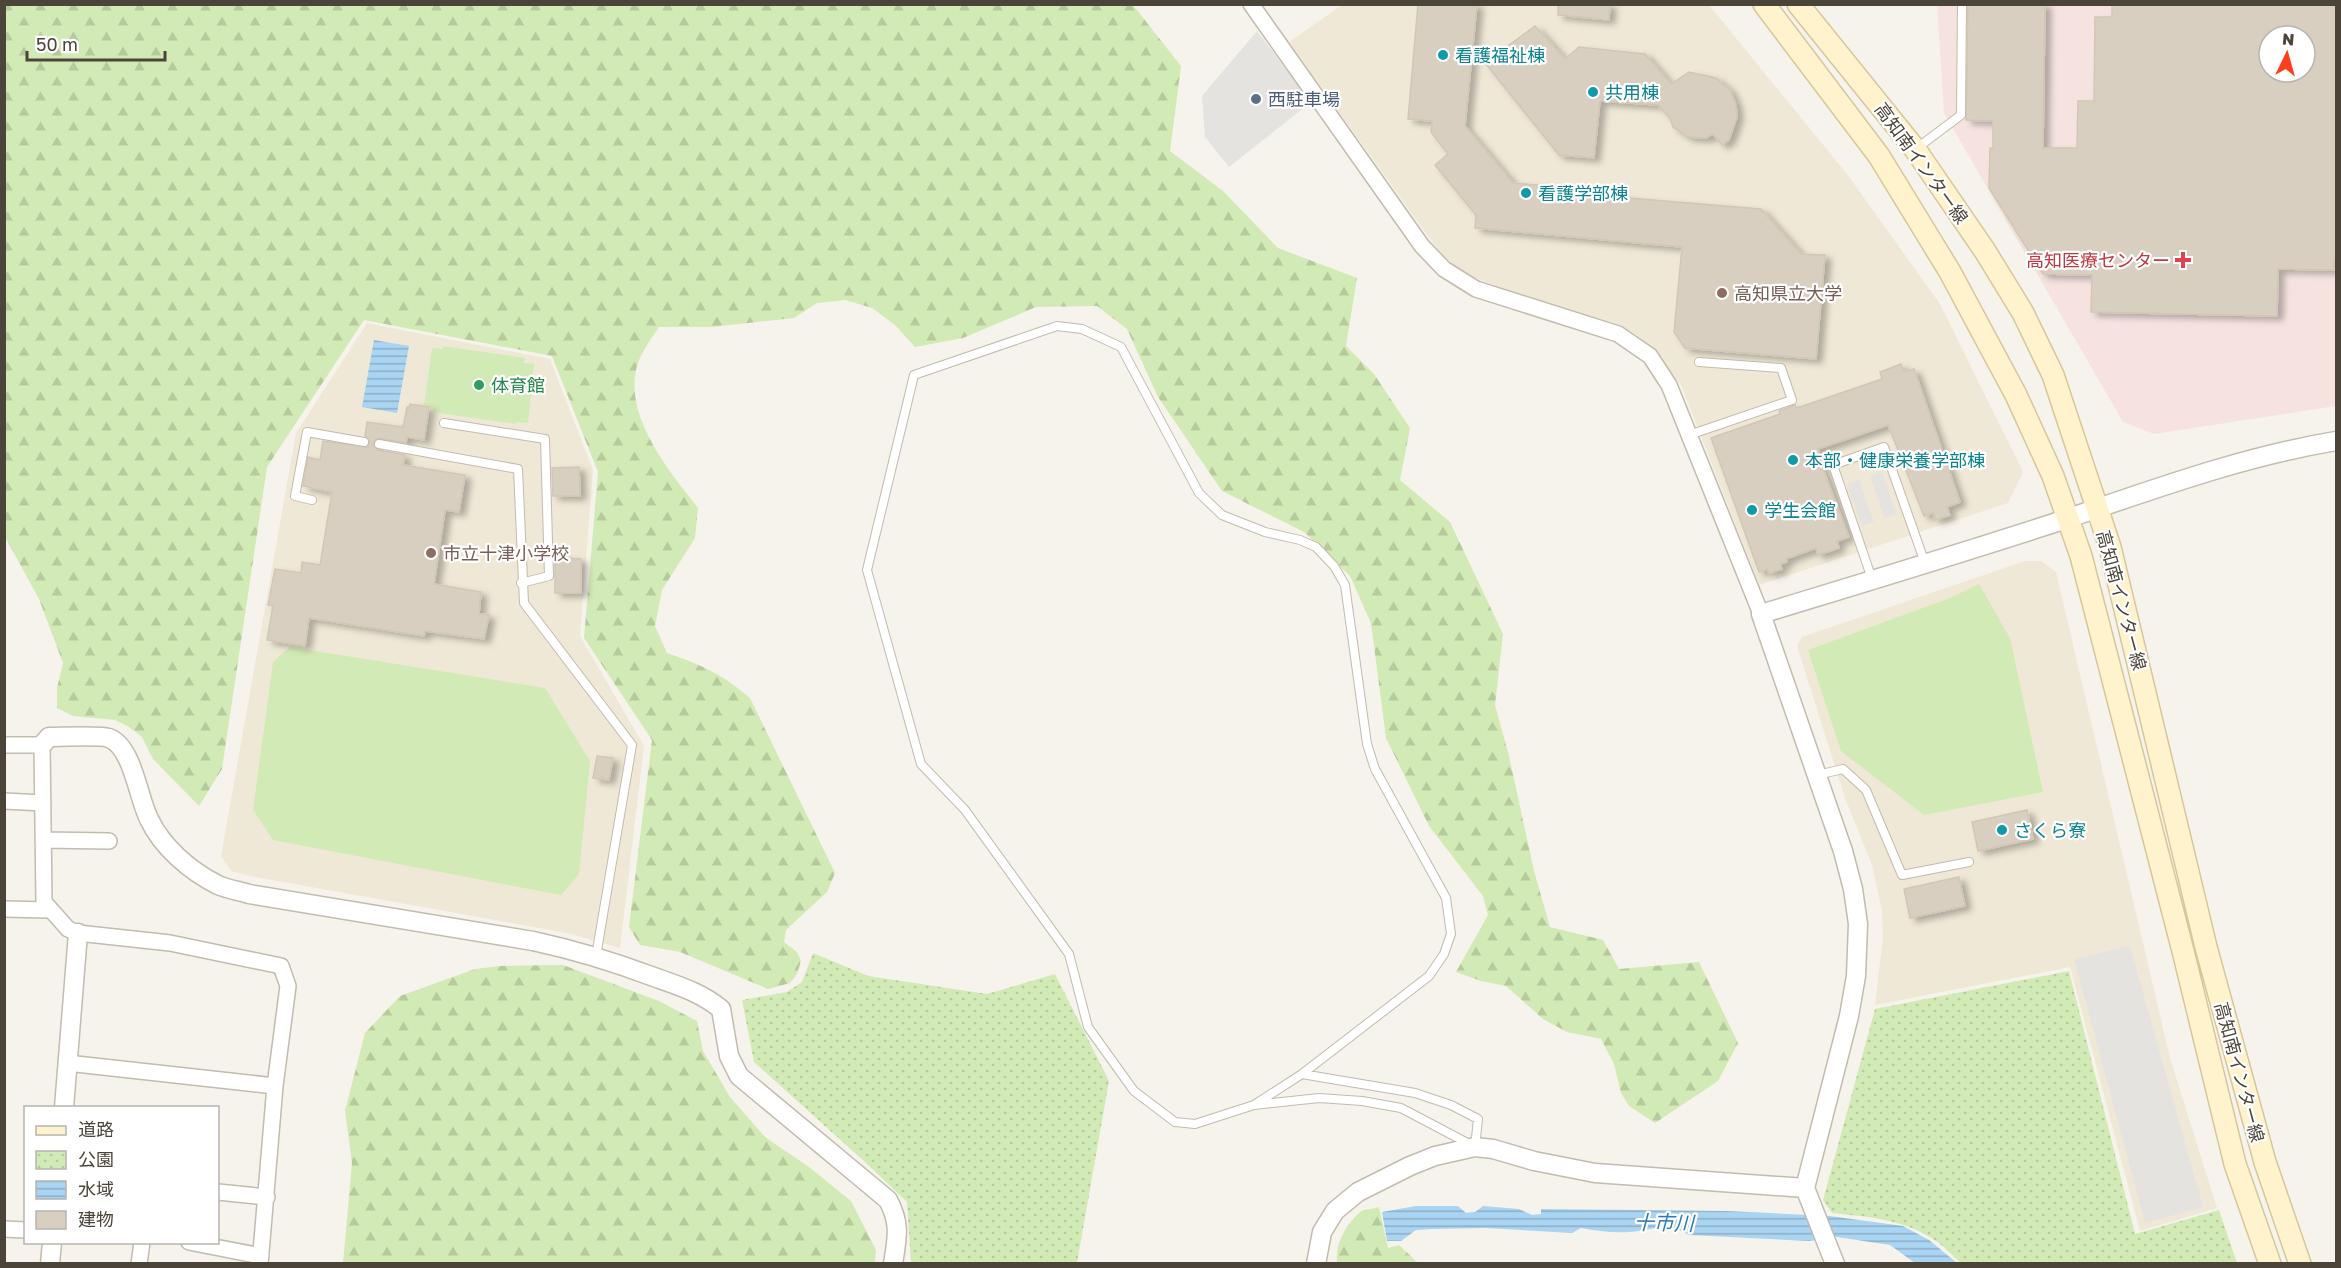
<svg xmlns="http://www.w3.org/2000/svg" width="2341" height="1268" font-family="'Golos Text','Noto Sans JP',sans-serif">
	<defs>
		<pattern id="forest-firs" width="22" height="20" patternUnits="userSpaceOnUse" patternTransform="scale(1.5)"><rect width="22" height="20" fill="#d2eab5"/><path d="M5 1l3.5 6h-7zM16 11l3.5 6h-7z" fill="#b6ca9c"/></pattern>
		<pattern id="park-dots" width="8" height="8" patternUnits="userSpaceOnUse" patternTransform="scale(1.5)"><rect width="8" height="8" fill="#d2eab5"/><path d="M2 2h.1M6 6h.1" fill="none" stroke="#b6ca9c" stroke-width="1.8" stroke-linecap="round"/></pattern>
		<pattern id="water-rules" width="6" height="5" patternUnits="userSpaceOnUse" patternTransform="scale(1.5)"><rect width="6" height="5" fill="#a9d4f2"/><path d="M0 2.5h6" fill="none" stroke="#8caec5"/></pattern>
		<filter id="shadow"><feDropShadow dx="6" dy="4" stdDeviation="3" flood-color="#0004"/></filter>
	</defs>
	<rect width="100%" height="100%" fill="#f6f3ec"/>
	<path fill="#efe8d6" d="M1342,5H1709L1847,174L1940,304L2023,472L2008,503L1759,585L1681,385L1658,355L1637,335L1615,323L1527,298L1476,278L1458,268L1442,255L1420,225L1289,42Z
		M367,323L550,359L593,470L580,636L644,746L620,948L567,933L250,876L231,871L221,856L296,433Z
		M2025,561H2041L2056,572L2170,1058L2217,1208L2140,1231L2070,967L1875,1005L1883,937L1882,911L1872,865L1845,798L1797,646L1802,637Z"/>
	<path fill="#f6e3e0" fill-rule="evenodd" d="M1937,5H2336V406L2154,434L2123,422L1944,113ZM2269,36H2305V72H2269Z"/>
	<path fill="url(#forest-firs)" d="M5,5H1133L1181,66L1170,151L1223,191L1278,248L1357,278L1346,346L1374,374L1410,428L1400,480L1450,522L1503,634L1495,705L1509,756L1534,871L1550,927L1603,940L1619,969L1699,962L1738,1043L1718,1081L1655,1123L1629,1106L1621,1093L1614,1064L1601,1039L1567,1032L1543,1019L1506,986L1481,981L1456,972L1488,915L1483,896L1429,826L1386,738L1371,623L1350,576L1304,532L1222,491L1158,397L1127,329L1097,306L1036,307L963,338L915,347L895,325L872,308L845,300L817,303L794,318L711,327H659C652,338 642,351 638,363C621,414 669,471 698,508L695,538L662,590L655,626L667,653C702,665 722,674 750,698L835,873L827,892L786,930L784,942L797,952L801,961L797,974L790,983L768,989L680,952L640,945L629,927L652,740L584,638L598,472L552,356L364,320L267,467L222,769L199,806L153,759L142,737L129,727L115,720L73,716L57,708V688L63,663L39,599L5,537Z
		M563,965L659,1001L697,1021L703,1051L730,1097L765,1137L809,1167L851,1201L876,1250L875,1263H343L352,1163L345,1111L365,1033L400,996L475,969L500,966Z
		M1379,1207L1388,1248L1399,1245L1418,1263H1337C1335,1245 1345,1225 1360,1212C1365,1209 1373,1209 1379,1207Z"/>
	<path fill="url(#park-dots)" d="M813,953L868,976L987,994L1055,974L1109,1081L1077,1263H911L907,1202L865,1162L754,1062L742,1000L787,992L802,982Z
		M2069,971L2135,1234L2219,1210L2237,1263H1961C1953,1256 1945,1247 1936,1241C1904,1219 1869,1217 1832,1213L1823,1200L1875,1009Z"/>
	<path fill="#d2eab5" d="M443,346L525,358L524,363L534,364L528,423L516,422V424L433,412V408L424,406L432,348L443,349Z
		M1979,584L2010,638L2043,792L1924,815L1841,751L1808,650L1950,598Z
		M290,647L545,688L590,761L579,874L561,895L273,840L253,810L273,662Z"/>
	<path fill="#e5e3e0" d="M1257,31L1311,102L1229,167L1205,137L1202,96Z
		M1882,472L1896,514L1884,518L1870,476Z
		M1859,480L1874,522L1862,526L1847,485Z
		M2130,946L2203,1207L2145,1223L2074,959Z"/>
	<path fill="url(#water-rules)" d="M374,340L409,346L397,413L362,407Z
		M1416,1206H1458L1466,1213L1475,1212L1483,1206L1519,1209L1532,1215L1541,1214V1209L1727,1211L1830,1216L1903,1226L1929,1240L1957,1263H1915L1890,1245L1837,1237L1809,1241L1690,1235C1662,1221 1657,1230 1629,1232C1613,1233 1597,1231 1581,1228L1572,1233L1486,1228L1432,1229L1416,1230L1401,1241H1387L1382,1212Z"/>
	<path fill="#d8cfc1" stroke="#d3c7b4" stroke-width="1.5" fill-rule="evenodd" filter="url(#shadow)" d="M1418,4H1477L1465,126L1513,183L1594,190L1593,195L1761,209L1801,254L1825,255L1816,359L1685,348L1674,332L1682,247L1475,228L1476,215L1435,165L1448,154L1431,132L1432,121L1408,119Z
		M1558,4H1610L1609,20L1558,15Z
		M1968,4H2045L2043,148H2077L2078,101H2094L2095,17H2112V4H2337V259H2334V270L2278,269L2277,316L2091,312L2092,275L2043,274L1989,188L1990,148L1993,149V121L1966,120ZM2269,36H2305V72H2269Z
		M1535,26L1565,59L1579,47L1645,54L1671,84L1689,72L1716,78L1730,90L1736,105L1737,117L1729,140L1722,145L1713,134L1706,138L1688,137L1673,127L1670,118L1658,105L1600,101L1594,158L1559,155L1485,63Z
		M1901,364L1904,372L1914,369L1960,502L1947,507L1950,515L1935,520L1933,513L1924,516L1888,425L1818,449L1819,452L1817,453L1849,537L1837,541L1839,548L1818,555L1816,548L1786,559L1787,562L1780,564L1782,569L1769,573L1767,569L1759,572L1711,438L1780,414L1779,411L1795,405L1797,408L1882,379L1880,372Z
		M410,404L429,407L424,440L407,437L406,443L378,438L374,441L373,445L378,450L405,455L403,465L465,475L459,512L445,510L434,584L481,592L479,614L489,615L484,639L425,631L424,636L309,618L305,646L267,640L273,606L268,605L275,569L301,573L302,562L320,565L332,492L303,486L308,457L320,460L323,441L367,447L370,442L365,436L367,422L403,427L407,407L409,408Z
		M579,467L580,496H553L552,468Z
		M555,557L581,559V593H555Z
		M597,756L613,758L609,780L593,778Z
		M2027,810L2033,839L1978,851L1972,822Z
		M1959,877L1965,906L1910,918L1904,889Z"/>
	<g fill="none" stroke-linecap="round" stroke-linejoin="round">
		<defs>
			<path id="service" d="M1917,148L1961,115L1962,4
				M444,423L545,439L549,576L521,583
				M1689,435L1792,400L1781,368L1699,362
				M379,444L518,469L524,603L632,745L596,956
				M312,500L295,496L307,432L364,442
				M1872,579L1833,465L1884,447L1925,563
				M1817,775L1843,769L1866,790L1902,875L1969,862
				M1254,1105L1302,1074L1429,976L1444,954L1451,934L1446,898L1375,769L1367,744L1345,585L1334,566L1316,547L1300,540L1265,532L1222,515L1199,493L1121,347L1082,329L1057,326L914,375L867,570L921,764L965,810L1069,954L1088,1027L1134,1091L1175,1122L1195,1124L1254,1105L1319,1098L1362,1101L1401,1108L1475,1147L1478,1119L1451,1105L1415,1093L1302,1074"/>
			<path id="minor" d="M1251,4L1422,246L1444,269L1476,289L1618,334L1650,356L1669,385L1761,614
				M4,745H42L44,902L68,929L78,933L170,943L281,966L288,986L275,1086L260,1264
				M4,801L43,803
				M43,840L109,841
				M4,909L49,910
				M67,1063L275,1086
				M218,1192L267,1197
				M4,1229L25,1230
				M189,1242L261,1256
				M139,1264L142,1242"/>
			<path id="tertiary" d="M42,745L49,737C60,737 101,735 109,738C133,747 138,798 149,819C162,847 190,871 218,885C227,889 239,891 249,894L533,941C575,950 614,962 654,977C679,986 700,992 721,1009L729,1056L739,1076L888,1200C901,1224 897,1238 893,1264
				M64,1108L78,933
				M1805,1188L1849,1016L1856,976L1858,924L1853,889L1843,851L1761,614C1859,584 1959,554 2057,522C2149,491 2240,457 2336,441
				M50,1264L52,1242
				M1316,1264L1322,1232L1335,1211L1358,1192L1410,1166L1435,1156L1475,1147L1493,1149L1534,1161L1595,1173L1805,1188L1835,1264"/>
			<path id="secondary" d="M1764,4L1879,156L1950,272L2016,395L2053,476L2081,556L2184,955L2235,1164L2270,1264
				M1798,4L1915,149L1985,251L2023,313L2053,375L2110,547L2206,947L2265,1162L2300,1264"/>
		</defs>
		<use href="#service" stroke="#c2bbae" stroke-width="10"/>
		<use href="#minor" stroke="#c2bbae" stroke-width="18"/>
		<use href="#tertiary" stroke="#c2bbae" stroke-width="21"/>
		<use href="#secondary" stroke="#d6c79b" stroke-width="24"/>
		<use href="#service" stroke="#fff" stroke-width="8"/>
		<use href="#minor" stroke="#fff" stroke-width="15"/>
		<use href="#tertiary" stroke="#fff" stroke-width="18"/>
		<use href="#secondary" stroke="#fff3cd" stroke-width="21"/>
	</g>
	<g fill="#0f9aa8" stroke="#fff" stroke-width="2">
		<circle cx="1443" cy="55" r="6"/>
		<circle cx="1593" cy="92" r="6"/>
		<circle cx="1526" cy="193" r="6"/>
		<circle cx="1793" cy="460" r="6"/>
		<circle cx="1752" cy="510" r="6"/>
		<circle cx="2002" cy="830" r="6"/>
	</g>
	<circle fill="#5c6f8a" stroke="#fff" stroke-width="2" cx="1256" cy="99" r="6"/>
	<path fill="#e0444e" stroke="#fff" stroke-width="2" d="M2180 251h6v6h6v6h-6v6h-6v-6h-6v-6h6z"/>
	<g fill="#8d6e63" stroke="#fff" stroke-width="2">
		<circle cx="1722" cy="293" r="6"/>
		<circle cx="431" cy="553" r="6"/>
	</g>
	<circle fill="#2e9e5b" stroke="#fff" stroke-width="2" cx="479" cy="385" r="6"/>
	<g text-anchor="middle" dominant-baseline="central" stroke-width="4.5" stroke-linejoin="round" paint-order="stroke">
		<g font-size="18" fill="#0d838f" stroke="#fff" text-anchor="start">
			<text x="1455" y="55">看護福祉棟</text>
			<text x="1605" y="92">共用棟</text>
			<text x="1538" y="193">看護学部棟</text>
			<text x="1805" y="460">本部・健康栄養学部棟</text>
			<text x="1764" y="510">学生会館</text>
			<text x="2014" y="830">さくら寮</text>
		</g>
		<g font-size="18" fill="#4e5e75" stroke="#fff" text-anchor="start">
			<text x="1268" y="99">西駐車場</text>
		</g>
		<g font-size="18" fill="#4b4439" stroke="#fff">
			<text transform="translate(1922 163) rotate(54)">高知南インター線</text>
			<text transform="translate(2122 600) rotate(75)">高知南インター線</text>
			<text transform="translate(2240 1072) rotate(75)">高知南インター線</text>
		</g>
		<g font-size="18" fill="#be3a42" stroke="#fff" text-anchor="end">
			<text x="2170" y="260">高知医療センター</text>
		</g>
		<g font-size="18" fill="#785e54" stroke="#fff" text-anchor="start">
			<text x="1734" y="293">高知県立大学</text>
			<text x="443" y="553">市立十津小学校</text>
		</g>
		<g font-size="18" fill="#27864d" stroke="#fff" text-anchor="start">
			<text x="491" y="385">体育館</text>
		</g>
		<g font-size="20" font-style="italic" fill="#2e7ab2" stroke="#fff">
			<text transform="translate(1664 1222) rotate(1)">十市川</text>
		</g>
	</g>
	<rect width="2341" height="1268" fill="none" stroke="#4b4439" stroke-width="12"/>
	<rect x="24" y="1106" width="195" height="138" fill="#ffffff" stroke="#b7b4b0" stroke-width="1.5"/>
	<rect x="36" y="1126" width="30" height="9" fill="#fff3cd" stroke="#b7b4b0" stroke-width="1.5"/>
	<text x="78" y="1136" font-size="18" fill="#4b4439">道路</text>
	<rect x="36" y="1151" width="30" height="18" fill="url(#park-dots)" stroke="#b7b4b0" stroke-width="1.5"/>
	<text x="78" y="1166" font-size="18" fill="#4b4439">公園</text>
	<rect x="36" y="1181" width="30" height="18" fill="url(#water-rules)" stroke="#b7b4b0" stroke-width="1.5"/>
	<text x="78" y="1196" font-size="18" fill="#4b4439">水域</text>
	<rect x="36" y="1211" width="30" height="18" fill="#d8cfc1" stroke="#b7b4b0" stroke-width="1.5"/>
	<text x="78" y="1226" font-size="18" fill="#4b4439">建物</text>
	<g transform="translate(2287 54) rotate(5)"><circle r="28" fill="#ffffff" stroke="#b7b4b0" stroke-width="1.5"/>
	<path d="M0-4.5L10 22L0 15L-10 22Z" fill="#fc3f1d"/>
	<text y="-9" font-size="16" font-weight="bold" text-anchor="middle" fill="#4b4439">N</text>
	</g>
	<path d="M27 51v9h138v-9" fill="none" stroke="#4b4439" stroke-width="3"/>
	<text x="36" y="51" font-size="18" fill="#4b4439" stroke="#ffffff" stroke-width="4.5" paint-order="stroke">50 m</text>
</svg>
